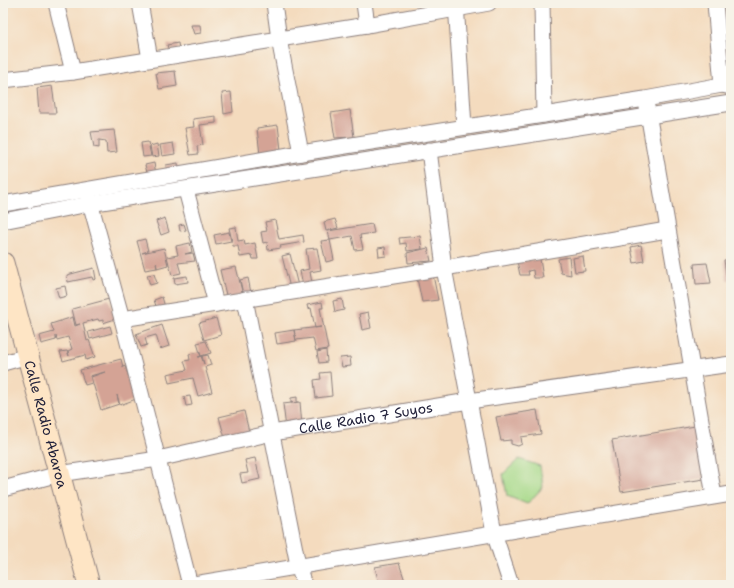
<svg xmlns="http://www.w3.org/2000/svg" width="734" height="588" font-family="'Shantell Sans',sans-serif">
	<rect width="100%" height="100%" fill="#f7f3e8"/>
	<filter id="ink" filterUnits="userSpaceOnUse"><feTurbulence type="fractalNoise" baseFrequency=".025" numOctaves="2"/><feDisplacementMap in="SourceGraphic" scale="8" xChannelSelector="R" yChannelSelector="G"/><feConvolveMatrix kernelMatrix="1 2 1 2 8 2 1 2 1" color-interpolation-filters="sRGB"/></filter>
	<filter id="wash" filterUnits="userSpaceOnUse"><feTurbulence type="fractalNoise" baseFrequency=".012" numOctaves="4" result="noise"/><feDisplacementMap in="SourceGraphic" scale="16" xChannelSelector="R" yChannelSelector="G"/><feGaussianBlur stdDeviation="0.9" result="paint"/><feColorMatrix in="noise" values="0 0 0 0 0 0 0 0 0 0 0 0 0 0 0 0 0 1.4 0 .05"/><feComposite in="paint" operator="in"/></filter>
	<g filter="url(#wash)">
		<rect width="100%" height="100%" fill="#f4dbbe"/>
		<path fill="#a6d988" stroke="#647e62" d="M519,459L540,466L543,487L527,504L507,496L503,474Z"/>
		<g id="blocks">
			<path fill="#d4a395" d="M191,25H200L201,33L194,34Z
				M178,43L179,49L169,51L167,45Z
				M175,71L177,86L159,89L156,73Z
				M52,86L56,113H39L37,88Z
				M231,92L233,112L224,114L222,93Z
				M350,110L354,137L335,138L331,113Z
				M216,116V123L200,125L203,145L197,146L198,154L190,155L185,128L194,127L193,119Z
				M278,125L281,150L260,155L257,128Z
				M114,130L117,152L107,153L106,141L99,140V148L94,147L91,132Z
				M148,142L151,156L143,157L141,143Z
				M173,143L175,154L162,156L160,145Z
				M157,144L159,156L152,157L150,146Z
				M154,163L156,174L148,176L145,165Z
				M178,163L179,172L167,174L166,165Z
				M165,218L169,232L161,235L156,221Z
				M335,219L338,228L326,231L324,222Z
				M275,220L279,239L303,235L304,242L280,246L281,248L268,250L267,242L263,243L261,232L267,231L265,222Z
				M184,224L186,230L180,231L179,225Z
				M372,224L374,233L360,235L363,249L355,250L352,236L330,240L328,231Z
				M236,227L238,241L244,240L245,245L255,243L258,259H253L252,255L240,257L238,246H233L229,228Z
				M229,232L231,241L216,244L214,235Z
				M420,236L422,249L407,251L406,243L400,244L399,238Z
				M145,239L148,251L142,253L164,248L168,265L157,268L156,263L157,268L145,270L137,241Z
				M330,240L334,260L326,262L321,241Z
				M190,243L192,252L185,254L193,253L195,261L178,263L181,273L172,275L167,257L178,255L176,246Z
				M641,245L644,261L634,263L631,247Z
				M385,247L386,256L379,257L378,248Z
				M317,248L321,270L310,272L312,283L303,285L300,271L309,269L306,249Z
				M428,248L431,261L408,263L407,253Z
				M290,254L298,286L290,288L282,256Z
				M583,256L585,271L575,272L573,258Z
				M569,257L571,275L561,273L558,259Z
				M540,259L543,278H534L533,270L528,271L529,275H520L517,261Z
				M731,259V280H727L724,260Z
				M707,263L711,283L696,284L694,264Z
				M236,267L243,295L227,299L220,270Z
				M94,268L96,279L93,280L92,277L68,282L67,275Z
				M154,274L157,283L150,285L147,275Z
				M433,275L438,300L422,302L417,278Z
				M187,276L188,282L175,284L174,278Z
				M248,278L251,293L243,294L240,280Z
				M65,286L67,296L59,298L56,288Z
				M162,297L165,307L157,309L154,300Z
				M109,299L115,319L103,323V320L99,321L98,319L83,323L87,341L89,340L95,357L86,360L85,355L63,361L60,352L67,351L69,356L68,351L72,349L68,337L57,340L56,336V340L41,344L39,336L54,332L51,324L73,317L75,326L80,324L76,325L72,309Z
				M342,299L344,310L335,312L333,301Z
				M322,302L323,308H320L328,349L316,351L313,338L296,340L294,330L321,327L315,328L311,308L308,309L307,305Z
				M368,312L371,328L362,330L359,314Z
				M216,318L221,335L204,340L199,323Z
				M162,325L169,346L160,349L156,335L145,338L147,345L141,347L136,334Z
				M110,326L112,333L90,339L88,332Z
				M294,330L296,341L277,344L275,333Z
				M206,341L211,353L201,356L197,343Z
				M326,350L327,362L319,363L317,352Z
				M199,352L201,356L198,357L201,356L204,364L202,356L208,355L211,365L205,367L212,392L198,396L193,378L169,383L167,374L187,370L184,361L190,360L189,354Z
				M350,357L351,366L342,367L340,358Z
				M121,359L123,367L125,366L136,399L120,405L117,395L119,404L101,410L91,377L105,372L90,376L92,383L85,385L80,370Z
				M330,372L332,396L316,398L314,380L321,379L320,373Z
				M190,396L192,405L186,406L184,397Z
				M297,397V402L291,403V398Z
				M300,402L302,426L286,428L283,404Z
				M537,410L541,434L521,437L522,444L518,446L511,444V440L501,441L496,417Z
				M244,411L249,432L225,438L219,417Z
				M695,426L704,479L621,492L612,440Z
				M255,458L260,479L242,483L240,474L248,473L245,460Z
				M399,563L405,581L379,584L375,567Z"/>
		</g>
	</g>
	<g filter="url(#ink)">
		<use href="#blocks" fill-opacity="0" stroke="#8b7e7c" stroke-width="1"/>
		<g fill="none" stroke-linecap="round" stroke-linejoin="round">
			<defs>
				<g id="street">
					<path d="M56,3L73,72"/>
					<path d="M140,3L150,59"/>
					<path d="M274,3L279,39L301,153"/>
					<path d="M364,3L367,25"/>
					<path d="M456,3L464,127"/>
					<path d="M542,3L544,115"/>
					<path d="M715,3L722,85"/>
					<path d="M3,80L73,72L367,25L489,3"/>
					<path d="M647,107L714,496"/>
					<path d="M429,150L444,268L494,533L511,585"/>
					<path d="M186,190L216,304"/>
					<path d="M88,195L122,319L190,585"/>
					<path d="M3,204L301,153L645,99L722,85L731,87"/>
					<path d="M3,221L89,204L731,103"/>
					<path d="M245,299L298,565L304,585"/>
					<path d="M122,319L444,268L667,230"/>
					<path d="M3,363L28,356"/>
					<path id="s1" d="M3,489L59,474L158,459L272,433L469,401L731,364"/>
					<path d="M188,585L731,494"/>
				</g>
				<g id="secondary">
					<path id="s2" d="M3,263L89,585"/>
				</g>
			</defs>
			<use href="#street" stroke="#8b7e7c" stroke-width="17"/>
			<use href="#secondary" stroke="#8b7e7c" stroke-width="23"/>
			<use href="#street" stroke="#fff" stroke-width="15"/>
			<use href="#secondary" stroke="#fee5c5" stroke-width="21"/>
		</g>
	</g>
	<g text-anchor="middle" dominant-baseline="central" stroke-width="3" stroke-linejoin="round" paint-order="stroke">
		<g font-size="14" fill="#22223b" stroke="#f7f3e8">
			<text stroke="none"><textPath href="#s1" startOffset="370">Calle Radio 7 Suyos</textPath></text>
			<text stroke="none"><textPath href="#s2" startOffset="167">Calle Radio Abaroa</textPath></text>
		</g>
	</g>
	<rect width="734" height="588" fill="none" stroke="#f7f3e8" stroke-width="16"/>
</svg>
